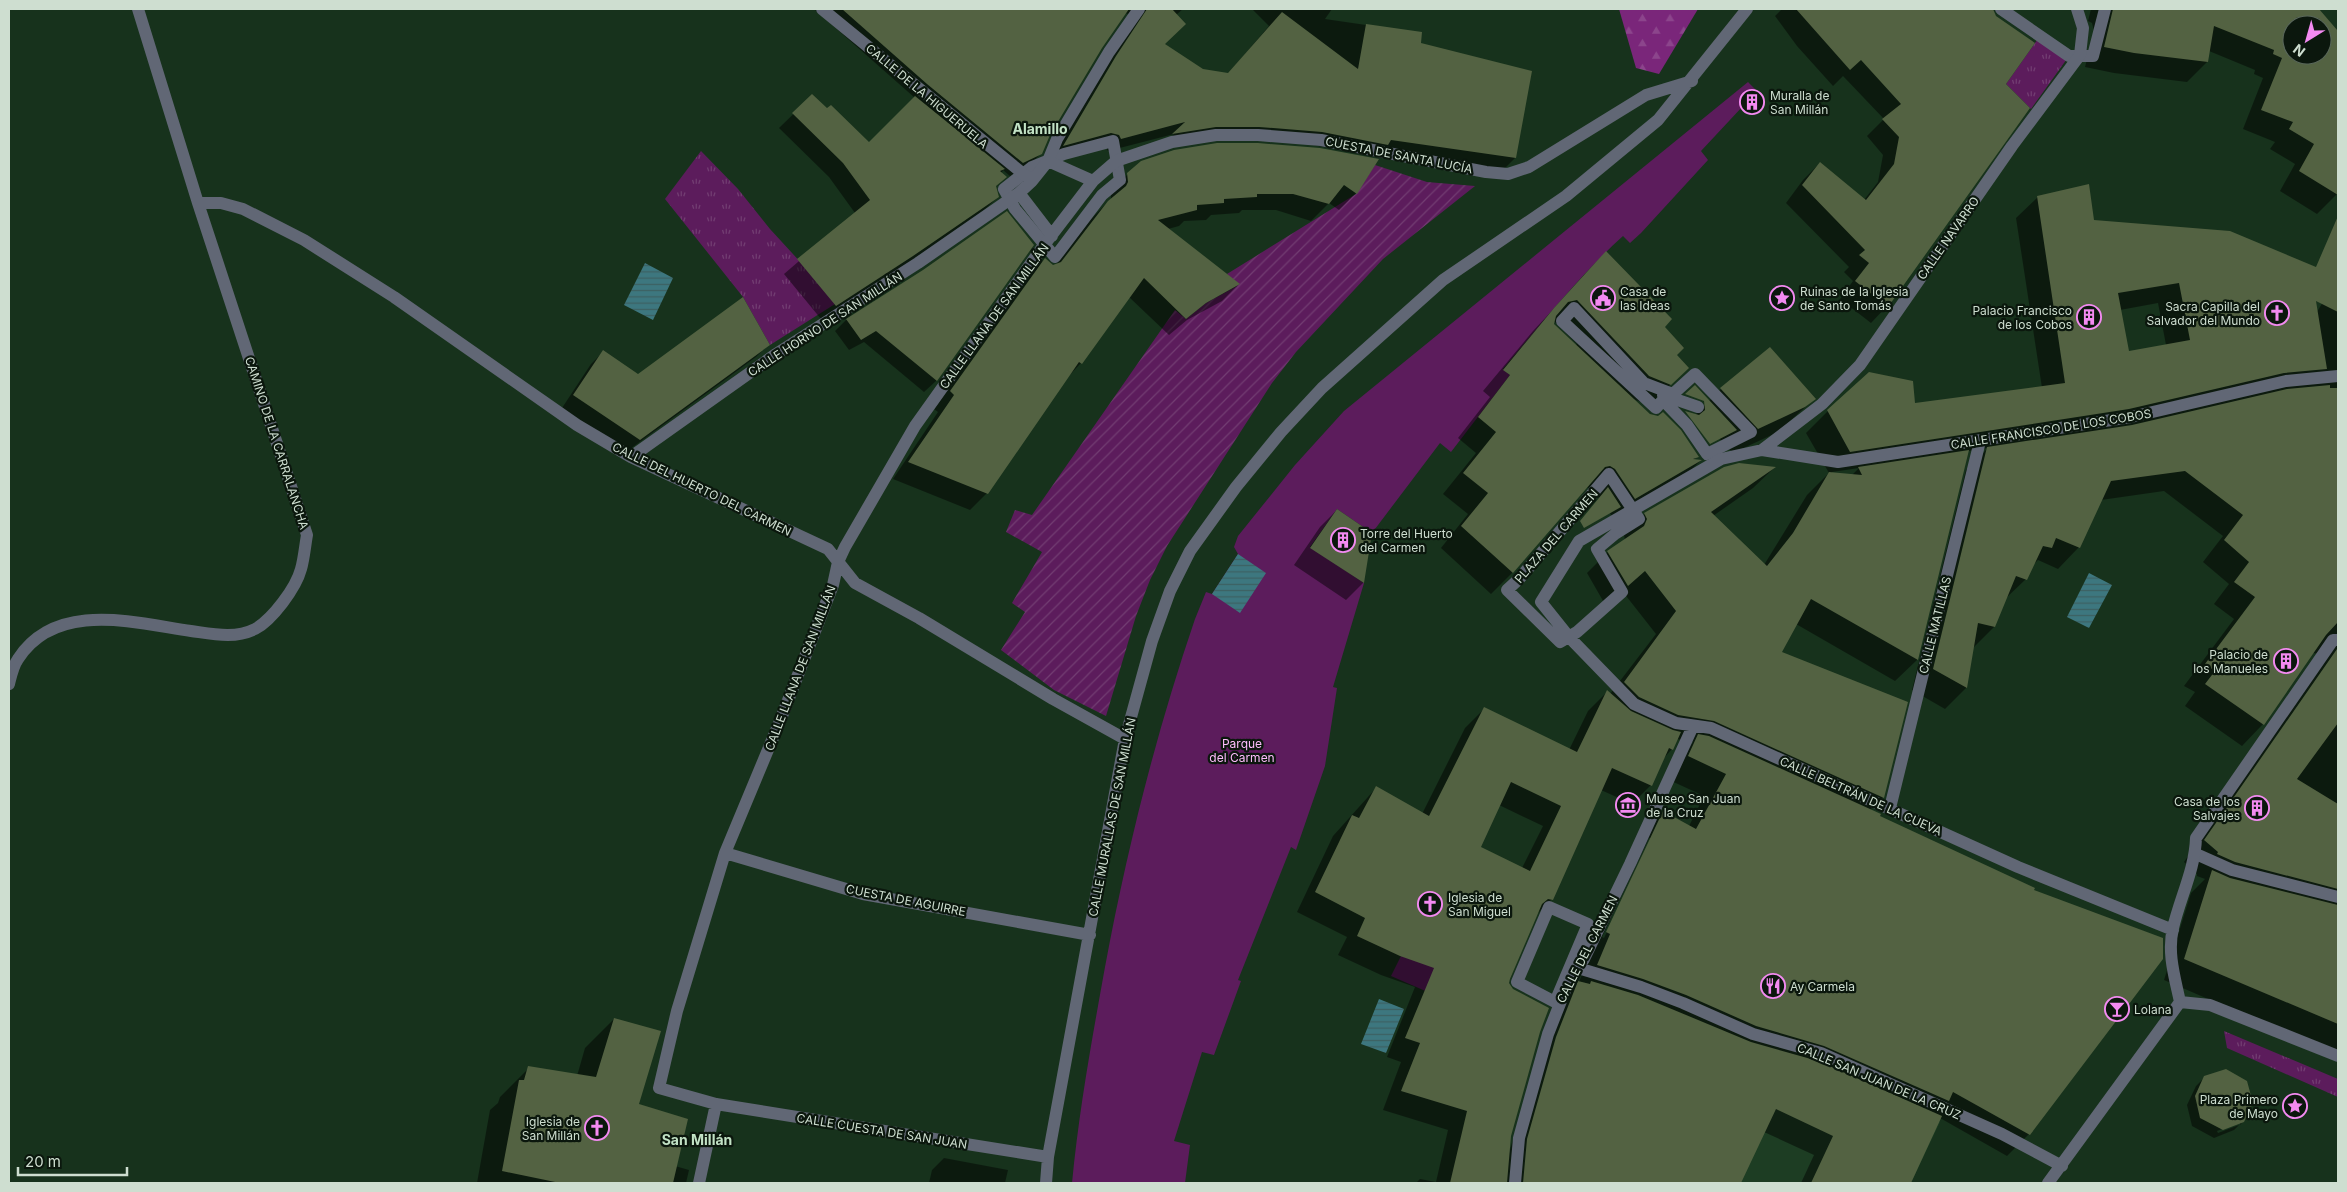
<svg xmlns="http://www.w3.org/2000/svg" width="2347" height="1192" font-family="Inter,sans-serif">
	<defs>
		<pattern id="grass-tufts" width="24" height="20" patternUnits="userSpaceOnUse" patternTransform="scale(1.25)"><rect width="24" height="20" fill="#5c1c5c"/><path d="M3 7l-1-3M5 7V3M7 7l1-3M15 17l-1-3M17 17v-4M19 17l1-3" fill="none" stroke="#723d72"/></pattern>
		<pattern id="forest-firs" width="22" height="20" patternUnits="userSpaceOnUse" patternTransform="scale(1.25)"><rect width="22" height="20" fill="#7a267a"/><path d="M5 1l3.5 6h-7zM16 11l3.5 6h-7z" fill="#8c458c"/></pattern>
		<pattern id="garden-furrows" width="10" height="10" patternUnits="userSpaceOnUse" patternTransform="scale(1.25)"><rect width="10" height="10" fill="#5c1c5c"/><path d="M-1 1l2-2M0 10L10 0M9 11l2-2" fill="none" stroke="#723d72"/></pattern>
		<pattern id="water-rules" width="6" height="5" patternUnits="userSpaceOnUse" patternTransform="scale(1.25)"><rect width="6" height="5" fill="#3d777f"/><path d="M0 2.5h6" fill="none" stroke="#3d6062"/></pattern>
	</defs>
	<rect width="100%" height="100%" fill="#17321c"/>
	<path fill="#1d3d23" d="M1786,1053L1940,1122L1911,1183H1639L1675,1105Z"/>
	<path fill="url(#grass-tufts)" d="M2040,36L2069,56L2031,109L2006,84Z
		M701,151L738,189L770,229L815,278L835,304L770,345L743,297L665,199Z
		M2224,1031L2338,1079V1097L2227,1048Z"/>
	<path fill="url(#forest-firs)" d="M1619,9H1698L1659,74L1636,68Z"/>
	<path fill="#5c1c5c" d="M1748,82L1757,91L1701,151L1708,160L1641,233L1630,243L1623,236C1579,276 1542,323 1503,369L1510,375L1451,452L1440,443L1372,533L1337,509L1310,547L1364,583L1333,687L1337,688L1325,766L1296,850L1291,847L1238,980L1241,981L1214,1055L1202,1052L1174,1141L1190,1145L1185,1183H1072C1079,1110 1092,1039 1105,967C1127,849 1156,733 1195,619L1206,592L1212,594L1238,554L1234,547L1238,536L1295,465L1344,411Z
		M1413,932L1492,1020L1391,976Z"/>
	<path fill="url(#garden-furrows)" d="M1375,165L1427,182L1475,186L1383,259L1296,352L1272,383L1167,546L1150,580L1136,616L1106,716L1054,690L1001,650L1025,612L1012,603L1042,552L1006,532L1015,510L1032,515L1175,310L1186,319L1206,303L1237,286L1227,274L1356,194Z"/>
	<path fill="url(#water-rules)" d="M645,263L673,278L653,320L624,305Z
		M1238,554L1266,573L1240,613L1212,594Z
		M2089,573L2112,585L2089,628L2067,617Z
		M1379,999L1404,1009L1386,1053L1361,1044Z"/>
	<path fill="#0007" fill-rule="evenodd" d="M814,9H1183L1176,15L1164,44L1202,70L1227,75L1269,26L1252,9H1332L1325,19L1421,33L1419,43L1515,158L1502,171L1379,153L1374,157L1308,144L1244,139H1202L1162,146L1174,134L1108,151L1106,148L1052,158L1134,18L1126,13L1101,47L1049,134L1041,153L1028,167L1010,176L1003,170L995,186L998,197L983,211L898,270L821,319L784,274L855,213L829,177L779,128L812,96L869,144L915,98Z
		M1782,9H1992L1995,17L2005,84L1887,306L1871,323L1840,299L1853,281L1844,272L1849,267L1786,203L1803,180L1820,163L1864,200L1878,182L1883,155L1867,136L1884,119L1843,76L1833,86L1797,46L1775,16Z
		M2091,9H2317L2338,31L2337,194L2317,214L2280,191L2295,164L2270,149L2275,142L2243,129L2263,78L2254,74L2255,70L2209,51L2207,62L2187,82L2114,73L2085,67L2094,31L2092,23L2088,21ZM2292,25H2322V55H2292Z
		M1320,149L1356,193L1339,210L1329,203L1311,221L1276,210H1242L1239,213L1211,215L1206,220L1184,221L1179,226L1168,229L1239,284L1222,301L1187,320L1169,335L1129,297L1081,363L1065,380L987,493L970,510L893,479L938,412L934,409L1028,276L1045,259L1053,266L1056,265L1091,219L1111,199V191L1128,174Z
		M2038,197L2093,221L2290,355L2338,278V1055L2164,980L2191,893L2205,879L2197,876V874L2184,862L2316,671L2320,654L2313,653L2263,724L2242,746L2185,706L2195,692L2184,686L2234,619L2214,604L2229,584L2203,562L2223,536L2164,491L2101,500L2079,547L2058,569L2038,560L2032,566L2026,579L2004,600L1994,627L1973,648L1966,688L1945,709L1912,690L1966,470L1988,448L1968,451L1917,660L1895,681L1796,624L1780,653L1883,797L1870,810L2029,1134L2007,1156L1940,1118L1910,1183H1801L1814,1155L1764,1132L1740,1183H1416L1420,1179L1436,1182L1448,1130L1383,1110L1401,1062L1387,1057L1415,987L1381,975L1338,955L1347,937L1297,912L1333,836L1376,788L1422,814L1465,728L1484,709L1569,750L1588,711L1607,692L1610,694L1656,634L1623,592L1606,606L1587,573L1608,552L1625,540L1624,535L1645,514L1774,468L1753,488L1713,516L1764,565L1807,495L1829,473L1806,433L1828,411L1914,404L2042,388L2016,218ZM2158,303L2166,345L2128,352L2120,310ZM1859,468L1852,475L1832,473V472ZM1677,739L1693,742L1667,779L1704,796L1689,826L1663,813L1641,835L1578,984L1559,1002L1537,1057L1509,1153L1510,1136L1539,1031L1508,984L1535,916L1552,899L1601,790L1632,804L1651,785L1664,758L1672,749ZM1499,805L1543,826L1522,868L1479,848ZM1649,838H1652L1604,938L1602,937Z
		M1033,245L936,381L924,392L864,342L849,350L835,331L846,320L923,271Z
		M1606,253L1663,327L1675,355L1688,368L1649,405L1633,399L1697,456L1693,461H1700L1680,481L1614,519L1594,490L1586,487L1512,573L1491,594L1441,548L1468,514L1443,494L1476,453L1458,438L1490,397L1483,391L1533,331ZM1554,321L1577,344L1576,345L1553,324Z
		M769,344L756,357L626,452L562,408L591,364L603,352L638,375Z
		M1770,349L1814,399L1778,432L1733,453L1696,414L1721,389Z
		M1337,510L1371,534L1363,583L1346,600L1294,565L1320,527Z
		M614,1019L638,1105L675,1166L689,1170L686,1183H477L490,1110L498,1103L500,1097L529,1068L577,1076L585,1048Z
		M2205,1077L2243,1121L2240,1125V1122L2217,1131L2218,1133L2239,1125L2234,1130L2214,1138L2192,1126L2187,1105L2196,1086Z
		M944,1158L1008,1170L1005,1183H929L932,1170Z"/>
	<path fill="#536242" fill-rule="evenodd" d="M842,9H1129L1102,48L1050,135L1042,154L1023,163L927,84Z
		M1147,9H1172L1186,24L1165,44L1203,69L1228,73L1282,12L1358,69L1366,24L1422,32L1421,43L1532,71L1516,158L1391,140L1388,145L1322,132L1259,127H1216L1172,134L1185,122L1121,139L1119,135L1111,133L1063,146L1116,56Z
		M1796,9H1993L1996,16L2035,43L2006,84L2030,108L1888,307L1855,281L1869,263L1859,255L1865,250L1802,185L1820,162L1866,200L1894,164L1899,137L1882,119L1901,104L1861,60L1850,70Z
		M2113,9H2319L2338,31V195L2299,171L2314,144L2289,129L2293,122L2261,110L2282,58L2273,54L2274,50L2214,26L2208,62L2134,53L2104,47ZM2292,25H2322V55H2292Z
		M812,94L827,108L831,105L869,142L915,96L1005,169L1000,171L1007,177L996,186L999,197L913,256L836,306L797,259L870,200L843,163L792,113Z
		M1217,143H1258L1320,148L1379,159L1357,194L1344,185L1329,204L1293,194H1257V197L1224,199V203L1197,205V210L1158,220L1240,284L1206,303L1186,319L1144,278L1082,364L1079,362L988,494L908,462L954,395L950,391L1045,258L1053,265L1061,262L1108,201L1126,186L1128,182L1127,173L1141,161L1174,150Z
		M2089,184L2094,220L2230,231L2316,267L2338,216V312L2316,301L2327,369L2284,373L2129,409L1850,452L1827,410L1869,372L1913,381L1915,403L2065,383L2037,196ZM2179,283L2190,340L2129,351L2118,293Z
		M1007,211L1034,245L937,381L876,331L861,340L846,319L923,270Z
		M1606,251L1672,319L1665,327L1684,348L1677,355L1689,368L1671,385L1649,376L1577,300L1568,302L1556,316L1554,324L1650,414L1658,416L1663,412L1681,430L1699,457L1693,459L1702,460L1635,499L1615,469L1610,466L1605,467L1513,573L1461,526L1488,493L1463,473L1496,432L1478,417L1510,375L1503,370L1554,308Z
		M743,297L770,345L640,440L573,395L603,350L638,374Z
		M1770,347L1816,399L1805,407L1758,429L1720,388Z
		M1695,385L1737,430L1710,444L1685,411L1699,415L1705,410L1704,401L1685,394Z
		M2330,385V388H2338V622L2326,635L2264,725L2205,684L2215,671L2205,664L2255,597L2234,582L2249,562L2224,540L2243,515L2185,471L2111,481L2080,548L2056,538L2052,548L2043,546L2027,580L2016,576L1995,627L1978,623L1967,688L1933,669L1987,447L2132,425L2287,389Z
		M1969,450L1918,660L1811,599L1782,652L1908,702L1884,798L1714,721L1678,715L1639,697L1624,682L1676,611L1645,571L1628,586L1607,551L1644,526L1647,519L1644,513L1724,467L1739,463L1776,467L1711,512L1767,566L1793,533L1829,472L1862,475L1858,467Z
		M1608,487L1621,507L1584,528L1580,521Z
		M1337,509L1372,533L1364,583L1310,548Z
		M2337,649L2338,723L2297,779L2338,804V889L2235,862L2217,854L2218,852L2204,840Z
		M1607,690L1631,711L1673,730L1681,732L1673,750L1669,748L1652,786L1612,768L1553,900L1548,899L1542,904L1510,979L1509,983L1513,989L1549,1008L1540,1032L1511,1136L1507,1183H1450L1467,1111L1401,1091L1420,1043L1405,1038L1434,968L1400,956L1357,936L1365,918L1315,892L1352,815L1359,818L1376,786L1429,816L1484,707L1577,752ZM1511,782L1561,806L1530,871L1481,847Z
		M1698,734L1709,736L1881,814L1880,816L2035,888L2034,890L2163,938V959L2030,1135L1953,1092L1949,1101L1824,1046L1756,1026L1686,995L1643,979L1597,965L1610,934L1606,932L1663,811L1696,829L1726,774L1688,756Z
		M2212,870L2230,878L2338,905V1024L2184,959Z
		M1578,981L1590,984L1591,981L1638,995L1751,1042L1818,1061L1942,1116L1911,1183H1811L1833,1136L1776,1109L1741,1183H1523L1527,1139L1556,1037Z
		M614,1018L661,1031L639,1104L688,1119L673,1183H560L502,1171L519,1080H524L528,1066L596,1077Z
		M2226,1069L2247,1081L2253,1103L2244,1122L2223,1130L2200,1118L2195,1096L2204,1076Z"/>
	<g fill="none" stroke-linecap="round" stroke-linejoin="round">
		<path stroke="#616775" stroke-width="12" d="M2196,854L2232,870L2338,897"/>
		<path stroke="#616775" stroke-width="12" d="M2001,9L2069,56H2093L2105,9
			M1113,141L1120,180L1102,195L1055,257L1015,209L1004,189L1032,167L1064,154Z
			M1574,308L1644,383L1673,394L1695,374L1751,432L1707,454L1687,425L1663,400L1656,408L1562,321Z
			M1663,395L1698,407
			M1549,907L1588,924L1555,1002L1517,982Z"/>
		<path stroke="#616775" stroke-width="12" d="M822,9L1032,181
			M1048,161L1057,139L1109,52L1139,9
			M198,203H221L243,209L304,240L394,297L577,425L631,457L828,549L855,583L919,618L1053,699L1125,739
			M1052,236L1019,193L1032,181L1048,161L1093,181
			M1762,450L1822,404L1860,365L2012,146L2080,55L2083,28L2077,9
			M631,457L776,354L918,263L1019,193
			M1609,474L1639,519L1615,534L1597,549L1622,592L1577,632L1560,642L1507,590L1519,579Z
			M9,684C11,676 13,666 18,659C56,600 135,623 191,631C213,634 235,639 255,629C272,620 296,588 301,569C304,559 305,546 307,535L198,203L138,9
			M1890,808L1980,441
			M725,853L863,894L1090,935
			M2173,930L2018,867L1711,728L1676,723L1634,704L1569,637L1541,602L1579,541L1721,459L1762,450L1838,462L2131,417L2286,381L2338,376
			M1578,968L1641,987L1683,1003L1753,1034L1821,1053L2002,1134L2062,1166
			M2180,1002C2175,978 2167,953 2173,928C2180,898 2195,869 2196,838L2333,640H2338
			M1048,1157L716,1104L659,1088L677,1011L725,853L780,721L833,585L838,562L845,547L915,426L1044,245L1093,181L1116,161L1172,142L1216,135H1258L1321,140L1486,172L1508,174L1529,167L1646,95L1692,81
			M699,1183L716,1104
			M1046,1183L1048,1157L1125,739L1152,641L1170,591L1190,551L1236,487L1281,432L1322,388L1443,280L1566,196L1658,120L1747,9
			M1515,1183L1519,1138L1548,1034L1561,1001L1570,979L1584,959L1630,864L1693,726
			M2048,1183L2180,1002L2210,1005L2338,1056"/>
	</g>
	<defs>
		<symbol id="building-ring" viewBox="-11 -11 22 22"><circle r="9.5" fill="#0b170d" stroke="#f38af1" stroke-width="1.5"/><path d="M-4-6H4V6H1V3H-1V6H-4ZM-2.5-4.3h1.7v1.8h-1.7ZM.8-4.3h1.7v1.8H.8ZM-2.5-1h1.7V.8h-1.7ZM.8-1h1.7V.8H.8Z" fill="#f38af1"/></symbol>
		<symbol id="civic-ring" viewBox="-11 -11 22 22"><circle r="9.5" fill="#0b170d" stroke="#f38af1" stroke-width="1.5"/><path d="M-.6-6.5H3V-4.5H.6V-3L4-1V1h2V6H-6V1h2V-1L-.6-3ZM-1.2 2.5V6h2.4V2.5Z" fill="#f38af1"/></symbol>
		<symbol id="sight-ring" viewBox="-11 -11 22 22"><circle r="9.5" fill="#0b170d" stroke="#f38af1" stroke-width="1.5"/><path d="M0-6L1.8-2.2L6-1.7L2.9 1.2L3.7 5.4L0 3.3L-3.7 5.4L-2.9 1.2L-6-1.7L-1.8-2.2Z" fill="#f38af1"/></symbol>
		<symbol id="church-ring" viewBox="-11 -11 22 22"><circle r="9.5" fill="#0b170d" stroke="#f38af1" stroke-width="1.5"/><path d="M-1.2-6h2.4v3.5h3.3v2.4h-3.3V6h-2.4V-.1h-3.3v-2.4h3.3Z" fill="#f38af1"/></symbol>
		<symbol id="museum-ring" viewBox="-11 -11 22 22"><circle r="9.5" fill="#0b170d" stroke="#f38af1" stroke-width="1.5"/><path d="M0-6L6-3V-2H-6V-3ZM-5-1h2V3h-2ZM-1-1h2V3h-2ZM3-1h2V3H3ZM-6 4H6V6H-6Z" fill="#f38af1"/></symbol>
		<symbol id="restaurant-ring" viewBox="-11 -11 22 22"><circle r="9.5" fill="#0b170d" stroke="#f38af1" stroke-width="1.5"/><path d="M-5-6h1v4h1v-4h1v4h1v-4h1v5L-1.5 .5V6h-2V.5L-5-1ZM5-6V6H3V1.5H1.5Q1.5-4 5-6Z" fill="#f38af1"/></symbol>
		<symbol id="bar-ring" viewBox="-11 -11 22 22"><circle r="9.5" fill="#0b170d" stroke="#f38af1" stroke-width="1.5"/><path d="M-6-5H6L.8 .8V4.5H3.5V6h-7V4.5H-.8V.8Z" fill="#f38af1"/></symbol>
	</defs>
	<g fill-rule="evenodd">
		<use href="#building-ring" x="1738" y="88" width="28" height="28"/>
		<use href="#civic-ring" x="1589" y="284" width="28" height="28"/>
		<use href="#sight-ring" x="1768" y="284" width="28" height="28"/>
		<use href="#church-ring" x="2263" y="299" width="28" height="28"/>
		<use href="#building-ring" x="2075" y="303" width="28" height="28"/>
		<use href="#building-ring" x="1329" y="526" width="28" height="28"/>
		<use href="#building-ring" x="2272" y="647" width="28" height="28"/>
		<use href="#museum-ring" x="1614" y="791" width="28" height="28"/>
		<use href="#building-ring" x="2243" y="794" width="28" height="28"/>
		<use href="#church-ring" x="1416" y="890" width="28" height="28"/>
		<use href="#restaurant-ring" x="1759" y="972" width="28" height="28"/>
		<use href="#bar-ring" x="2103" y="995" width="28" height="28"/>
		<use href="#sight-ring" x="2281" y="1092" width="28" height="28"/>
		<use href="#church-ring" x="583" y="1114" width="28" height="28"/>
	</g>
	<g text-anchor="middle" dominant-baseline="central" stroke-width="4.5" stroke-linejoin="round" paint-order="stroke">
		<g font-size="12" fill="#ceded0" stroke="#0b170d" text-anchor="start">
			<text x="1770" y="95">Muralla de<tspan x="1770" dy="14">San Millán</tspan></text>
			<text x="1620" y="291">Casa de<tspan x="1620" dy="14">las Ideas</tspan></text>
			<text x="1800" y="291">Ruinas de la Iglesia<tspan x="1800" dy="14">de Santo Tomás</tspan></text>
			<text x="2260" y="306" text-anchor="end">Sacra Capilla del<tspan x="2260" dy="14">Salvador del Mundo</tspan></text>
			<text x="2072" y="310" text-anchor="end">Palacio Francisco<tspan x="2072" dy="14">de los Cobos</tspan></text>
			<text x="1360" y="533">Torre del Huerto<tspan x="1360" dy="14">del Carmen</tspan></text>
			<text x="2268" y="654" text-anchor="end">Palacio de<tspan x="2268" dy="14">los Manueles</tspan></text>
			<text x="1646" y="798">Museo San Juan<tspan x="1646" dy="14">de la Cruz</tspan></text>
			<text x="2240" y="801" text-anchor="end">Casa de los<tspan x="2240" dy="14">Salvajes</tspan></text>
			<text x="1448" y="897">Iglesia de<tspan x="1448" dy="14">San Miguel</tspan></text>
			<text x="1790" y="986">Ay Carmela</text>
			<text x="2134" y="1009">Lolana</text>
			<text x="2278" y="1099" text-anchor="end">Plaza Primero<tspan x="2278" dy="14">de Mayo</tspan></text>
			<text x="580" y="1121" text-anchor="end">Iglesia de<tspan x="580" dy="14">San Millán</tspan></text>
		</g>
		<g font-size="12" fill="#ceded0" stroke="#0b170d">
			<text transform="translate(927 96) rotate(40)">CALLE DE LA HIGUERUELA</text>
			<text transform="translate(1399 155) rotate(11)">CUESTA DE SANTA LUCÍA</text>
			<text transform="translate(1948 238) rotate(-55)">CALLE NAVARRO</text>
			<text transform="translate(994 316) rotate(-54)">CALLE LLANA DE SAN MILLÁN</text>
			<text transform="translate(825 324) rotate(-33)">CALLE HORNO DE SAN MILLÁN</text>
			<text transform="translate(2051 429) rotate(-9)">CALLE FRANCISCO DE LOS COBOS</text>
			<text transform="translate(277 443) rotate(72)">CAMINO DE LA CARRALANCHA</text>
			<text transform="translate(702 489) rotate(26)">CALLE DEL HUERTO DEL CARMEN</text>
			<text transform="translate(1556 536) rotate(-49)">PLAZA DEL CARMEN</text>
			<text transform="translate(1935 625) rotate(-76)">CALLE MATILLAS</text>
			<text transform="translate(800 668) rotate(-69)">CALLE LLANA DE SAN MILLÁN</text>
			<text transform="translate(1861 796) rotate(24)">CALLE BELTRÁN DE LA CUEVA</text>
			<text transform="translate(1112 817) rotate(-79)">CALLE MURALLAS DE SAN MILLÁN</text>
			<text transform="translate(906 900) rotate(11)">CUESTA DE AGUIRRE</text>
			<text transform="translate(1587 949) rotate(-63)">CALLE DEL CARMEN</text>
			<text transform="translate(1879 1081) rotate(23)">CALLE SAN JUAN DE LA CRUZ</text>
			<text transform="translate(882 1131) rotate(9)">CALLE CUESTA DE SAN JUAN</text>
		</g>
		<g font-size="12" fill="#febcfc" stroke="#0b170d">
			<text x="1242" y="743">Parque<tspan x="1242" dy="14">del Carmen</tspan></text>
		</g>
		<g font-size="14" font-weight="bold" fill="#c2e2c5" stroke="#0b170d">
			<text x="1040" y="128">Alamillo</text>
			<text x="697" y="1139">San Millán</text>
		</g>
	</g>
	<rect width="2347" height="1192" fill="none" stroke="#ceded0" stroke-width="20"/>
	<g transform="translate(2307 40) rotate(217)"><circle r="24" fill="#0b170d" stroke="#59675b"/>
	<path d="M0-4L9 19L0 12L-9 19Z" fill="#f38af1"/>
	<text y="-8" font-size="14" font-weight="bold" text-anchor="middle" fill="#ceded0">N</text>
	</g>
	<path d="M18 1167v8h109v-8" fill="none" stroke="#ceded0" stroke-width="2.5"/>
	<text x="25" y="1167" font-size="15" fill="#ceded0" stroke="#0b170d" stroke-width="4" paint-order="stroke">20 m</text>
</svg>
